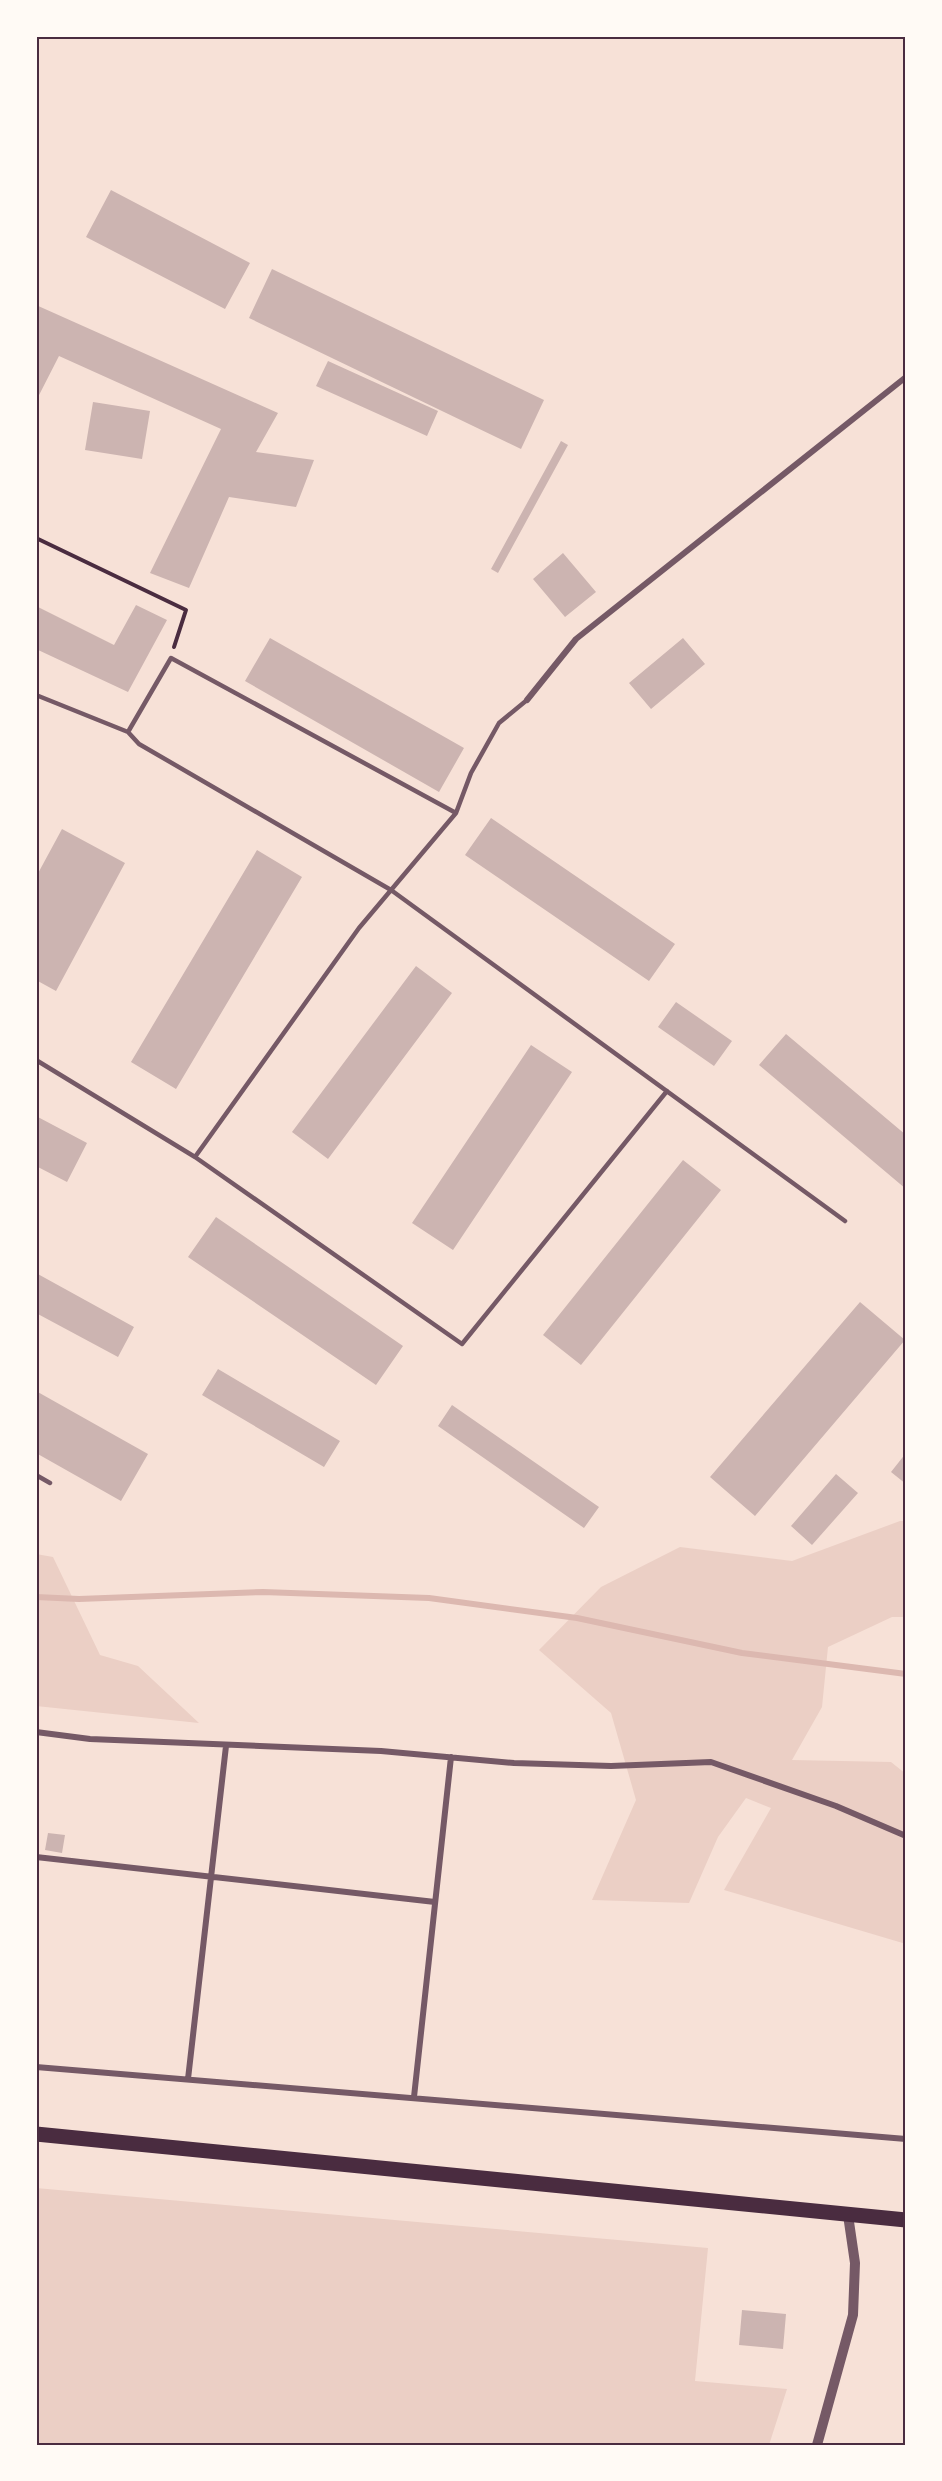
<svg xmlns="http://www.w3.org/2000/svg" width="942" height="2481" font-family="'DM Sans',sans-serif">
	<rect width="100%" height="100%" fill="#f7e1d7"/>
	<path fill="#ebcfc5" d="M900,1521H906V1617H892L828,1647L822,1707L792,1760L891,1762L906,1774V1944L724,1890L771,1808L746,1798L718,1837L689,1903L592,1900L636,1800L611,1713L539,1650L601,1587L680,1547L792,1561Z
		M36,1554L53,1557L100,1655L138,1666L199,1723L36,1706Z
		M36,2188L708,2248L695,2381L787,2389L769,2445H36Z"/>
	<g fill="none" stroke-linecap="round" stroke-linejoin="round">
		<path stroke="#dcb8b0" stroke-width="6" d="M36,1597L79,1599L263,1592L429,1598L577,1618L742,1653L906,1674"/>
	</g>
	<path fill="#ccb4b1" d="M111,190L250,263L225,309L86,237Z
		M272,269L544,400L521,449L249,318Z
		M36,305L278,413L256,452L314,460L296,507L229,497L189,588L150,573L221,429L59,356L36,401Z
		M328,361L438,411L427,436L316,386Z
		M93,402L150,411L142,459L85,450Z
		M561,441L568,445L498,573L491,569Z
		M563,553L596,592L565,617L533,579Z
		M136,605L167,620L128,692L36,649V606L114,645Z
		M270,638L464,748L439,792L245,681Z
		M683,638L705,664L651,709L629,683Z
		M491,818L675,944L649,981L465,855Z
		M62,829L125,863L56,991L36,980V877Z
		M257,850L302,877L176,1089L131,1062Z
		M416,966L452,993L328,1159L292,1132Z
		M676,1002L732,1041L714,1066L658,1027Z
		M786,1034L906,1135V1189L759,1065Z
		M531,1045L572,1072L453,1250L412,1223Z
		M36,1116L87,1143L67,1182L36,1166Z
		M683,1160L721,1190L581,1365L543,1335Z
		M216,1217L403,1346L376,1385L188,1257Z
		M36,1273L134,1327L118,1357L36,1313Z
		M860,1302L905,1340L755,1516L710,1477Z
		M218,1369L340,1441L324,1467L202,1395Z
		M36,1391L148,1454L121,1501L36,1453Z
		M452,1405L599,1507L584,1528L438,1426Z
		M906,1453V1484L891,1472Z
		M836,1474L858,1493L812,1545L791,1526Z
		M48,1833L65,1835L62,1853L45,1850Z
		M742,2310L786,2314L783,2349L739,2345Z"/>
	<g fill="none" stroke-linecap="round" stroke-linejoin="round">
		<path stroke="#4a2c40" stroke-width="4" d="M36,538L186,610L174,647"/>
		<path stroke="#755966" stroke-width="4.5" d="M36,695L128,732
			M456,813L171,658L128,732L139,744L391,890L845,1221
			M36,1060L195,1157L359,928L456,813L471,773L499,723L527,700
			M195,1157L462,1344L667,1091
			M36,1475L50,1483"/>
		<path stroke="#755966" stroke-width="6" d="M527,700L576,639L906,377
			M36,1732L90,1739L381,1751L514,1763L611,1766L711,1762L836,1806L906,1836
			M36,1857L435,1902
			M36,2067L906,2139
			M188,2079L226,1746
			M414,2097L451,1757"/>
		<path stroke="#755966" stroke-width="10" d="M817,2445L853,2315L855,2263L848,2215"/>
		<path stroke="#4a2c40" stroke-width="15" d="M36,2134L906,2220"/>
	</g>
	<rect width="942" height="2481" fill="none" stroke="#fffaf5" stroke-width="75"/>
	<rect x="38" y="38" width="866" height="2406" fill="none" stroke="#4a2c40" stroke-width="2"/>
</svg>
